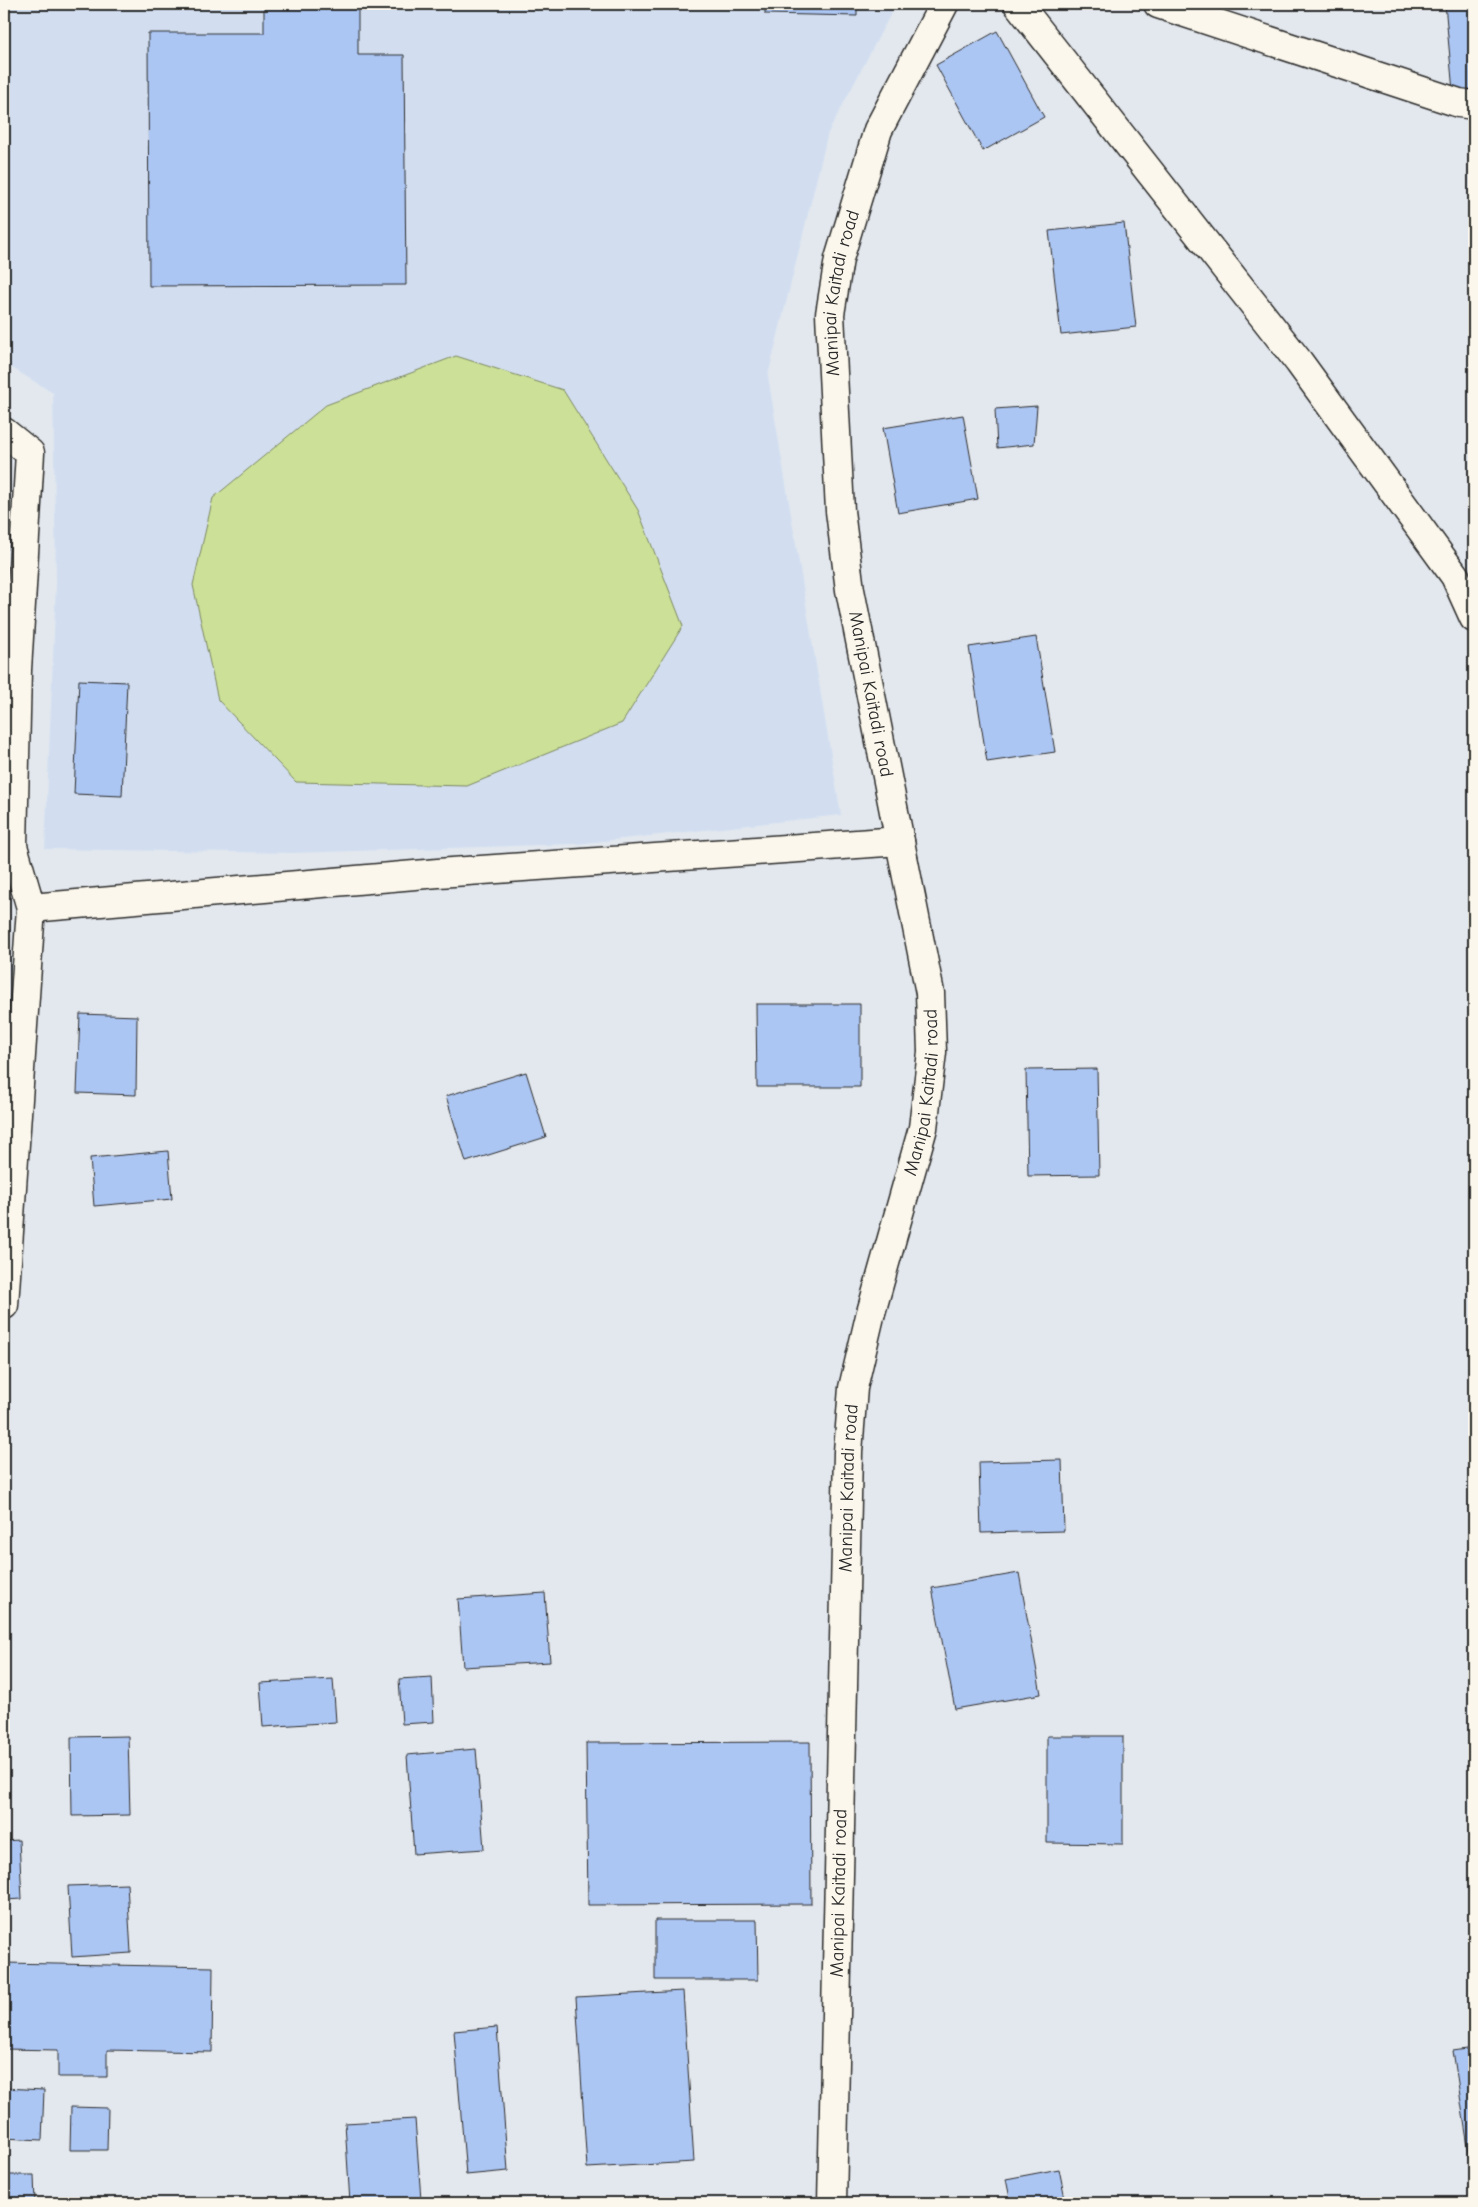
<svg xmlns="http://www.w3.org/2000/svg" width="1478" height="2207" font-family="'Comic Neue',sans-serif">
	<rect width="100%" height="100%" fill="#e3e8ee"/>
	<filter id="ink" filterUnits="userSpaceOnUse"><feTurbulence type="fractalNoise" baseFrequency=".02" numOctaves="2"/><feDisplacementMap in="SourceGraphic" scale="10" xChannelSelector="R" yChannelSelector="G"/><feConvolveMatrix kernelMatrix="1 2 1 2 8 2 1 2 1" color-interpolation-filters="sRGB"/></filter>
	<g filter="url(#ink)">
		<path fill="#d2def0" d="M4,4H896L828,133L768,376L841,815L577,844L292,853L45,849L56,583L53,393L4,363Z"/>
		<path fill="#cce197" stroke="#7c8661" d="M456,356L563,390L638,510L683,626L622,723L467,786L296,782L218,700L193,585L213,498L326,405Z"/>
		<path fill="#acc6f4" stroke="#2b2b2b" d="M264,4H358V55H404L406,285L149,286L148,33H264Z
			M765,4H857V16L765,14Z
			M1445,4H1474V89L1453,91Z
			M997,31L1044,117L983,151L936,65Z
			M1124,223L1136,327L1061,335L1049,231Z
			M1037,406L1034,444L997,448L995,409Z
			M963,415L978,499L898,513L883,428Z
			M1036,637L1055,752L987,762L969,647Z
			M79,680L127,682L122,796L74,794Z
			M756,1004H860V1087H757Z
			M80,1014L137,1016L136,1095L77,1093Z
			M1097,1069L1099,1175L1028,1176L1026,1070Z
			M526,1072L546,1137L466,1162L446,1096Z
			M168,1151L172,1199L94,1206L90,1158Z
			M1062,1460L1064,1531L981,1533L979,1462Z
			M1019,1573L1041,1694L955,1709L932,1588Z
			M545,1593L550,1662L463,1667L458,1599Z
			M432,1677L434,1722L402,1724L399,1679Z
			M333,1679L336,1722L263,1727L260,1683Z
			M128,1736L130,1815L72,1816L71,1737Z
			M1047,1736H1123V1844L1047,1843Z
			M810,1742L811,1904L588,1905L586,1743Z
			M476,1749L484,1849L414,1854L407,1755Z
			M19,1840L22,1899L4,1900V1841Z
			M127,1884L131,1953L72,1957L68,1886Z
			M655,1920H757L758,1980H655Z
			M4,1963L213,1967L212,2052L107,2050V2077H58V2050L4,2049Z
			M683,1991L694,2162L587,2168L576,1997Z
			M497,2027L508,2171L466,2175L454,2031Z
			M1474,2048V2165L1471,2166L1453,2051Z
			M4,2088L44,2090L42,2140L4,2138Z
			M71,2107L108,2108L107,2150H70Z
			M415,2119L421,2199L350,2203L345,2123Z
			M1059,2169L1066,2203H1011L1006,2179Z
			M4,2175H34L35,2203H4Z"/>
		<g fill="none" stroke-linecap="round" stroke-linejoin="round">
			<defs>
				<path id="minor" d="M1018,4L1299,362L1455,576L1474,618
					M1158,4L1459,103L1474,105
					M4,432L30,453L17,670
					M4,670H17L13,846L31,908L4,1305
					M31,908L438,873L900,841"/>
				<g id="major">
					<path id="s1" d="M832,2203L848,1452L853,1388L870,1316L923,1128L932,1052L930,993L850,590L840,511L830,314L839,259L878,130L944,4"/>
				</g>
			</defs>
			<use href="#minor" stroke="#2b2b2b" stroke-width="31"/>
			<use href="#major" stroke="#2b2b2b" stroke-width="31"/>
			<use href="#minor" stroke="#fbf7ec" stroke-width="28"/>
			<use href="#major" stroke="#fbf7ec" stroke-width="28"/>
		</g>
	</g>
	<g text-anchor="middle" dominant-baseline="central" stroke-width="4" stroke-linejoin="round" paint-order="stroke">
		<g font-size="19" fill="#2b2b2b" stroke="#fbf7ec">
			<text stroke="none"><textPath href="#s1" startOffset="1930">Manipai Kaitadi road</textPath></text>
			<text transform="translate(871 694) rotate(79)">Manipai Kaitadi road</text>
			<text stroke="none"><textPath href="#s1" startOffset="1120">Manipai Kaitadi road</textPath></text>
			<text stroke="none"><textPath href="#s1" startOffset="715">Manipai Kaitadi road</textPath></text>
			<text stroke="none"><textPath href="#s1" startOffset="310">Manipai Kaitadi road</textPath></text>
		</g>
	</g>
	<rect width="1478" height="2207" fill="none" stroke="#fbf7ec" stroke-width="20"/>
	<rect x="10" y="10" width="1458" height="2187" fill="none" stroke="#2b2b2b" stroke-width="2" filter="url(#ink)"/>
</svg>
